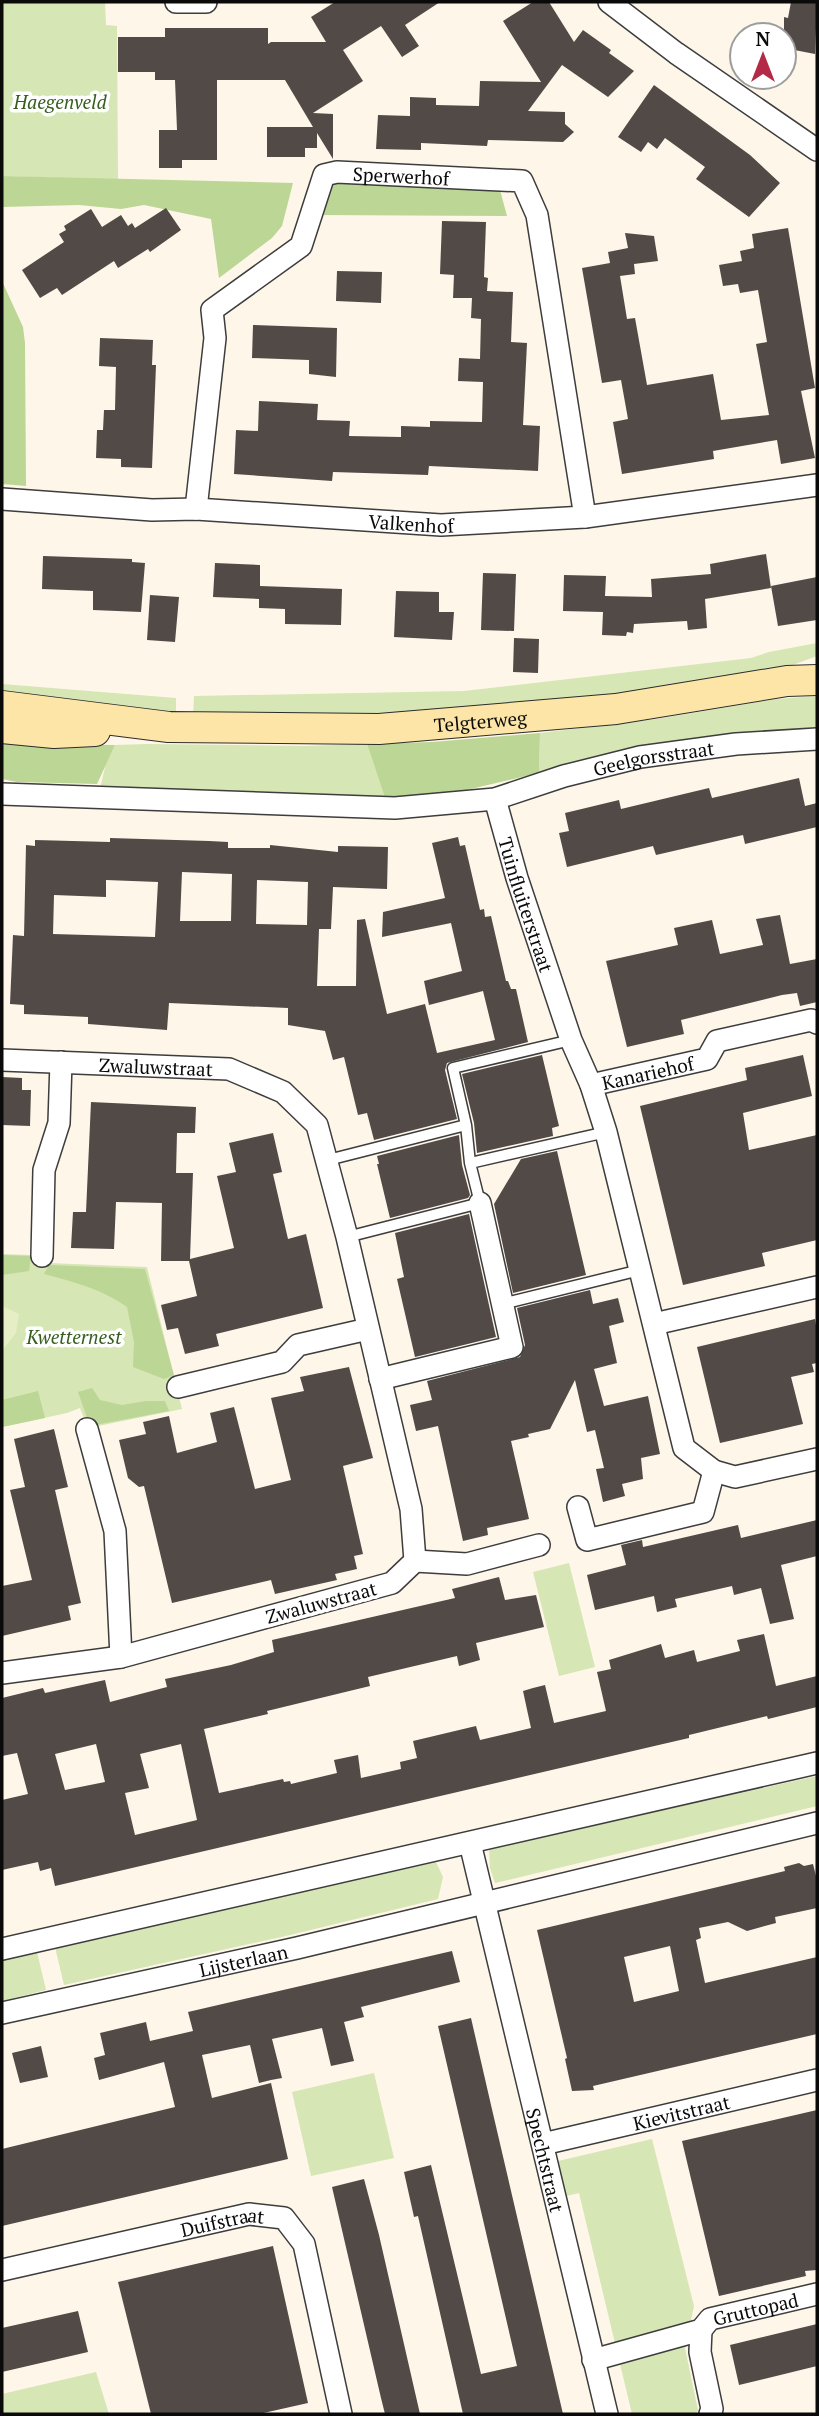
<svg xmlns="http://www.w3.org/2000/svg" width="819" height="2416" font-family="'PT Serif',serif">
	<rect width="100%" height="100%" fill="#fef6e8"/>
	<path fill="#d6e6b5" d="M2,2H105L106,25L117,26L118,180L2,176Z
		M817,643V656L774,672L593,697L348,717L193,716L194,696L464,691L751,658L769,652Z
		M2,684L176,698V715L2,693Z
		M817,696V727C723,737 631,749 539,773L540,733L656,719L776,699Z
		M147,744L306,746L367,744L385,798L100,789L106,763L115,745Z
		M2,1254L31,1255L49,1263L147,1267L182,1409L88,1428L80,1408L67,1413L2,1427Z
		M569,1563L595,1667L559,1676L533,1572Z
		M817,1776V1806L495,1883L490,1868L489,1849Z
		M436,1862L443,1877L438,1899L286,1936L64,1985L55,1947L414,1863Z
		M37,1952L46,1990L2,2001V1960Z
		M374,2073L394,2158L311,2176L292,2092Z
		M652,2139L694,2306L685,2348L698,2410L696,2414H632L579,2193L562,2197L554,2162Z
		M96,2372L109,2414H2V2394Z"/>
	<path fill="#bcd695" d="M2,176L293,183L282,226L272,238L219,278L211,219L144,205L121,209L79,205L2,207Z
		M322,182L500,190L507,216L316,215Z
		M2,281L23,327L25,343L26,486L2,484Z
		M540,733L539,773L445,795L385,798L367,744L432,742Z
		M2,740L31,744L115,745L97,784L17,782L2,779Z
		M2,1255L31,1256L29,1271L2,1275Z
		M49,1265L145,1269L174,1375L164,1379L133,1367L134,1342L127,1307C102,1289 74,1282 44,1274Z
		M92,1388L100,1400L122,1405L146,1401H165L169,1411L90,1426L78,1392Z
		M38,1391L45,1418L2,1427V1400Z"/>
	<path fill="#e6eec6" d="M2,1306L19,1314L16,1333L2,1351Z"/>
	<path fill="#524a47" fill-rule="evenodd" d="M335,2H440L405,25L419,46L402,57L381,26L343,50L363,81L313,113L333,114V159L317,133V148H305V157H267V127H313L285,80H217V160H182V168H159V130H177L175,80H155V72H118V37H165V28H268V44L271,42H326L311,17Z
		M533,2H549L574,42L583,30L611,50L609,53L634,71L608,97L562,65L528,111L565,112V124L574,132L563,142L488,140L487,146L421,143V150L376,149L378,115L410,116V97L436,98V105L479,106L480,81L541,82L503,21Z
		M791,2H817L815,54L784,48V17L788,18Z
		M654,85L750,155L780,183L749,217L696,179L705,167L665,138L657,149L648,142L641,152L618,137Z
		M166,208L181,230L150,252L148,249L118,268L114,261L62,295L57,288L40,298L22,270L64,242L59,234L66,230L64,226L91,209L102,227L121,215L128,226L132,223L135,228Z
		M442,221L486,222L484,277L488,278L487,291L513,292L511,342L527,343L523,425L540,426L538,471L429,466L428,475L333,472L332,481L234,474L236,430L258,431L259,401L318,404L317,420L350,421L349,436L401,437V426L430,427V421L482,422L483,382L458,381L459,358L480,359L481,319L471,318L472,298H453L454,275L440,274Z
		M788,228L815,388L801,391L815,458L781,464L777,440L713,451L714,459L622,474L613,422L628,419L621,380L602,383L582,268L610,263L608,252L628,248L625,233L654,236L658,261L634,264L635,274L620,276L627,319L635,318L647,385L713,374L721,420L769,415L756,344L767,342L758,290L740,293L738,284L723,286L719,265L742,261L740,251L754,248L752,234Z
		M337,271L382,272L381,303L336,301Z
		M253,325L337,328L336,377L309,374V360L252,358Z
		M100,338L153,340L152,365H156L152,468L121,467V459L96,458L97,430H103L104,410H115L116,367L99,366Z
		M766,554L771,588L705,599L707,628L688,630L687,621L634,624L633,633L627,632L626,636L602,635L603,612L563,611L564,575L606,576L605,596L652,597L651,579L711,574L710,564Z
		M43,556L132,559V562L145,563L141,612L93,610V591L42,589Z
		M215,563L260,565V586L342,589L341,625L285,624V609L259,608V599L213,597Z
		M483,573L516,574L514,631L481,630Z
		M817,577V620L778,626L771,586Z
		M396,591L439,592V612H454L452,640L394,637Z
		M150,595L179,597L175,642L147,640Z
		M514,638L539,639L538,673L513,672Z
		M799,778L805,806L817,803V827L745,844L743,835L656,855L653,846L567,867L559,833L569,831L565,813L619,800L621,809L709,788L712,798Z
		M458,837L460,846L465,845L480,910L484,909L485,917L491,916L506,981H508L511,989H516L528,1042L447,1063L445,1070L457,1119L374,1140L367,1113L358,1115L344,1057L333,1060L325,1031L288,1025V1008L169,1003L167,1030L88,1024V1017L24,1014V1005L10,1004L13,935L24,936L26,845L35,846V840L110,842V838L209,841L228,842V848H270V845L338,852V846L388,847L387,889L333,887L331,929H319L317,986H356L357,920L365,919L387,1014L425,1004L437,1053L495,1040L483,991L429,1005L424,981L462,971L451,923L382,937L383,912L445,898L432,843ZM182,872L232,874L231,921H180ZM106,880L158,882L155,937L53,934L54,895L106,897ZM257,880L308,882L307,925L256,924Z
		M780,915L790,964L817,959V1002L800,1006L797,993L782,995L681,1020L684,1034L627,1047L606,961L678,945L674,928L712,920L720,954L763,945L756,919Z
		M542,1055L559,1126L552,1128L553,1136L477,1153L474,1123L462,1074Z
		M803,1055L812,1096L743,1113L749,1150L817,1135V1240L762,1253L765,1266L683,1285L640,1106L747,1080L745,1068Z
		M2,1077L22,1078V1090H31L30,1126L2,1125Z
		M91,1102L196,1107L195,1133H177L176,1173H193L190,1259L234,1248L217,1176L236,1172L229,1143L273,1133L282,1172L273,1174L288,1239L306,1234L323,1308L216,1334L219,1346L185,1354L178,1328L167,1330L161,1305L197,1296L189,1261H161L162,1203L116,1202L114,1249L71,1248L73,1212H86Z
		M459,1135L462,1165L470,1195L468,1198L390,1218L377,1164H379L377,1156Z
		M557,1151L586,1275L513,1293L494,1204L521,1159Z
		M469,1214L496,1337L415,1357L397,1279L404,1277L395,1233Z
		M590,1290L593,1304L618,1298L624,1322L609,1326L617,1363L594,1369L604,1406L648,1396L660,1454L641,1458L643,1479L622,1484L625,1496L603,1502L596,1469L604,1468L595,1430L587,1432L575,1380L550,1429L528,1434L529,1437L511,1441L529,1519L487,1528L488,1535L463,1541L438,1426L416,1431L410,1405L432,1400L427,1381L520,1357L525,1345L517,1308Z
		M815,1319L817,1331V1363L812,1364L814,1372L791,1377L803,1424L720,1443L697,1347Z
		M349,1367L373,1458L343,1466L363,1554L354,1556L357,1569L335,1574L337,1580L275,1594L271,1580L172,1603L144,1486L139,1487L128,1478L119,1440L146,1434L143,1422L169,1416L177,1453L217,1442L210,1413L234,1407L255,1489L291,1480L271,1398L304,1391L300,1377Z
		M54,1429L68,1487L55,1490L81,1603L68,1606L71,1620L2,1636V1586L32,1580L10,1490L25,1487L14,1439Z
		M817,1520V1556L781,1565L794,1619L770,1624L761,1588L734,1595L732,1586L675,1599L677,1607L657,1612L654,1596L595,1610L587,1575L626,1565L621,1545L642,1540L643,1547L738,1525L741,1538Z
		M499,1577L505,1600L536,1595L544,1627L476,1643L480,1660L459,1666L457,1656L368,1677L370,1686L267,1711L268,1714L204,1729L219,1793L283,1779L284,1782L290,1781L291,1784L337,1773L334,1760L358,1755L361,1778L401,1769L400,1762L417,1758L413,1741L476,1726L480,1740L531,1728L523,1691L533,1688L545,1685L554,1723L606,1711L597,1672L611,1669L609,1660L661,1644L665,1658L694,1650L697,1662L740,1651L737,1640L764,1634L776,1686L817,1676V1707L768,1719L767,1716L689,1735V1738L663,1744L55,1886L51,1868L40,1871L38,1862L2,1870V1800L28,1794L17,1753L2,1756V1698L43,1688L45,1693L105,1680L110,1702L167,1687L165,1679L231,1665L274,1652L272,1640L455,1598L452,1589ZM96,1744L105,1782L65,1790L55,1754ZM181,1744L197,1820L135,1835L125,1793L149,1788L140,1754Z
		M799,1863L804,1866L813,1864L817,1880V1908L775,1917L776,1923L747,1931L728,1922L699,1928L701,1938L696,1940L705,1983L817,1957V2034L593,2086L594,2090L572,2091L565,2059L567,2058L537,1930L785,1871L784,1867ZM670,1946L679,1991L634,2002L624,1957Z
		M452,1951L460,1982L361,2007L364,2017L344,2022L354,2061L331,2066L322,2028L272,2039L282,2078L271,2080L259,2083L250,2045L202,2055L212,2098L271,2083L288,2159L2,2226V2149L175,2107L164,2062L99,2080L94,2058L105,2055L100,2033L146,2022L150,2041L193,2031L188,2012Z
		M471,2018L491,2105L563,2414H463L418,2216L414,2217L404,2172L431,2165L481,2374L517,2366L438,2026Z
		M41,2046L48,2077L20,2083L12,2053Z
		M817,2110V2270L805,2271L806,2276L719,2296L682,2141Z
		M364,2179L379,2235L420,2414H385L381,2398L332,2187Z
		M273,2246L308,2403L259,2414H151L118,2282Z
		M78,2311L88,2352L2,2372V2328Z
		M817,2324V2366L739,2385L730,2345Z"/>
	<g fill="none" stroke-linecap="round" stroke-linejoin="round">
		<defs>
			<path id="lane" d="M466,1125L470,1163
				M328,1160L466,1125L453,1068L571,1040
				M347,1237L480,1203L470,1163L606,1132
				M502,1304L640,1270"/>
			<g id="street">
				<path d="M176,2H206"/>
				<path d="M609,2L676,53L817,150"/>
				<path id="s1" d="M2,499L152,510L196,509L441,525L585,517L817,485"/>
				<path id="s2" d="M196,509L215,338L212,310L301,246L324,175L337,172L522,181L537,215L585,517"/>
				<path id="s3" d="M2,794L395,808L495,799L564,776L640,757L736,744L817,739"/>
				<path id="s4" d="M495,799L517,878L571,1040L591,1085L606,1132L684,1448L714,1471L735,1477L817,1459"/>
				<path id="s5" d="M2,1060L229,1069L283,1092L317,1125L347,1237L411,1509L415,1561L392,1583L121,1657L2,1673"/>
				<path id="s6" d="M591,1085L707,1059L717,1041L811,1020L817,1023"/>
				<path d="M42,1256L44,1170L59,1123L61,1062"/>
				<path d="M654,1324L817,1287"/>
				<path d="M380,1379L512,1347L480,1203"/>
				<path d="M178,1387L282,1362L298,1345L368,1329"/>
				<path d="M87,1429L115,1531L121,1657"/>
				<path d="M578,1507L587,1540L703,1512L714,1471"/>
				<path d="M415,1561L467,1564L539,1545"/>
				<path id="s7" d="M470,1843L607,2414"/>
				<path d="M2,1949L817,1763"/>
				<path id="s8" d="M2,2013L297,1948L817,1823"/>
				<path id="s9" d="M543,2144L817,2080"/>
				<path id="s10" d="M2,2270L249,2214L284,2218L304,2244L341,2414"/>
				<path d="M701,2330L700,2352L712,2409L710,2414"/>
				<path id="s11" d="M593,2360L701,2330L710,2319L817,2294"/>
			</g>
			<g id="secondary">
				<path id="s12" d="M2,706L169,727L379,729L616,709L787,681L817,680"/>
				<path d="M2,728L54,733L95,731"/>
			</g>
		</defs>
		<use href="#lane" stroke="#3d3d3d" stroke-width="13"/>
		<use href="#street" stroke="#3d3d3d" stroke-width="24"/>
		<use href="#secondary" stroke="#2c2c2c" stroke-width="32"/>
		<use href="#lane" stroke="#fff" stroke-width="10"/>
		<use href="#street" stroke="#fff" stroke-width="21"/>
		<use href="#secondary" stroke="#fce5a6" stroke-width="30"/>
	</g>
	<g text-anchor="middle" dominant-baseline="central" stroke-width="7" stroke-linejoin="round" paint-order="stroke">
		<g font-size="19" font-style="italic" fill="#365e1e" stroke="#fff">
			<text x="60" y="101">Haegenveld</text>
			<text x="74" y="1336">Kwetternest</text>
		</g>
		<g font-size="19" fill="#0a0a0a" stroke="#fff">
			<text stroke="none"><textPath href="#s2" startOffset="462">Sperwerhof</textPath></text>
			<text stroke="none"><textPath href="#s1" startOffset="410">Valkenhof</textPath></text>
			<text stroke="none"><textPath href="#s12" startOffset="480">Telgterweg</textPath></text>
			<text stroke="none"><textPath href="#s3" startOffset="658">Geelgorsstraat</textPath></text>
			<text stroke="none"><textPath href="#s4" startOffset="110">Tuinfluiterstraat</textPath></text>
			<text stroke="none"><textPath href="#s5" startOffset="154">Zwaluwstraat</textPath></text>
			<text stroke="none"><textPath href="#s6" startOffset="58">Kanariehof</textPath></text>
			<text transform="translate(321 1602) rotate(-15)">Zwaluwstraat</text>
			<text stroke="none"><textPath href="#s8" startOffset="247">Lijsterlaan</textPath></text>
			<text stroke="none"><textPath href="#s9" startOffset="142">Kievitstraat</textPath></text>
			<text stroke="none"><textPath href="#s7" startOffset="326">Spechtstraat</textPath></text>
			<text stroke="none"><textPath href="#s10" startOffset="226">Duifstraat</textPath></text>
			<text stroke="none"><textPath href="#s11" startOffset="173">Gruttopad</textPath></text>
		</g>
	</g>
	<rect width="819" height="2416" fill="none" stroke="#0a0a0a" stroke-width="7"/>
	<g transform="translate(763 56)"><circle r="33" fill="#ffffff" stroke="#9d9d9d" stroke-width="2"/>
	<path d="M0-5L12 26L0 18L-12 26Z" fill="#b32946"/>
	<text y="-10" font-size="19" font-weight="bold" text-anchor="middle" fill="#0a0a0a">N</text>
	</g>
</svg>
